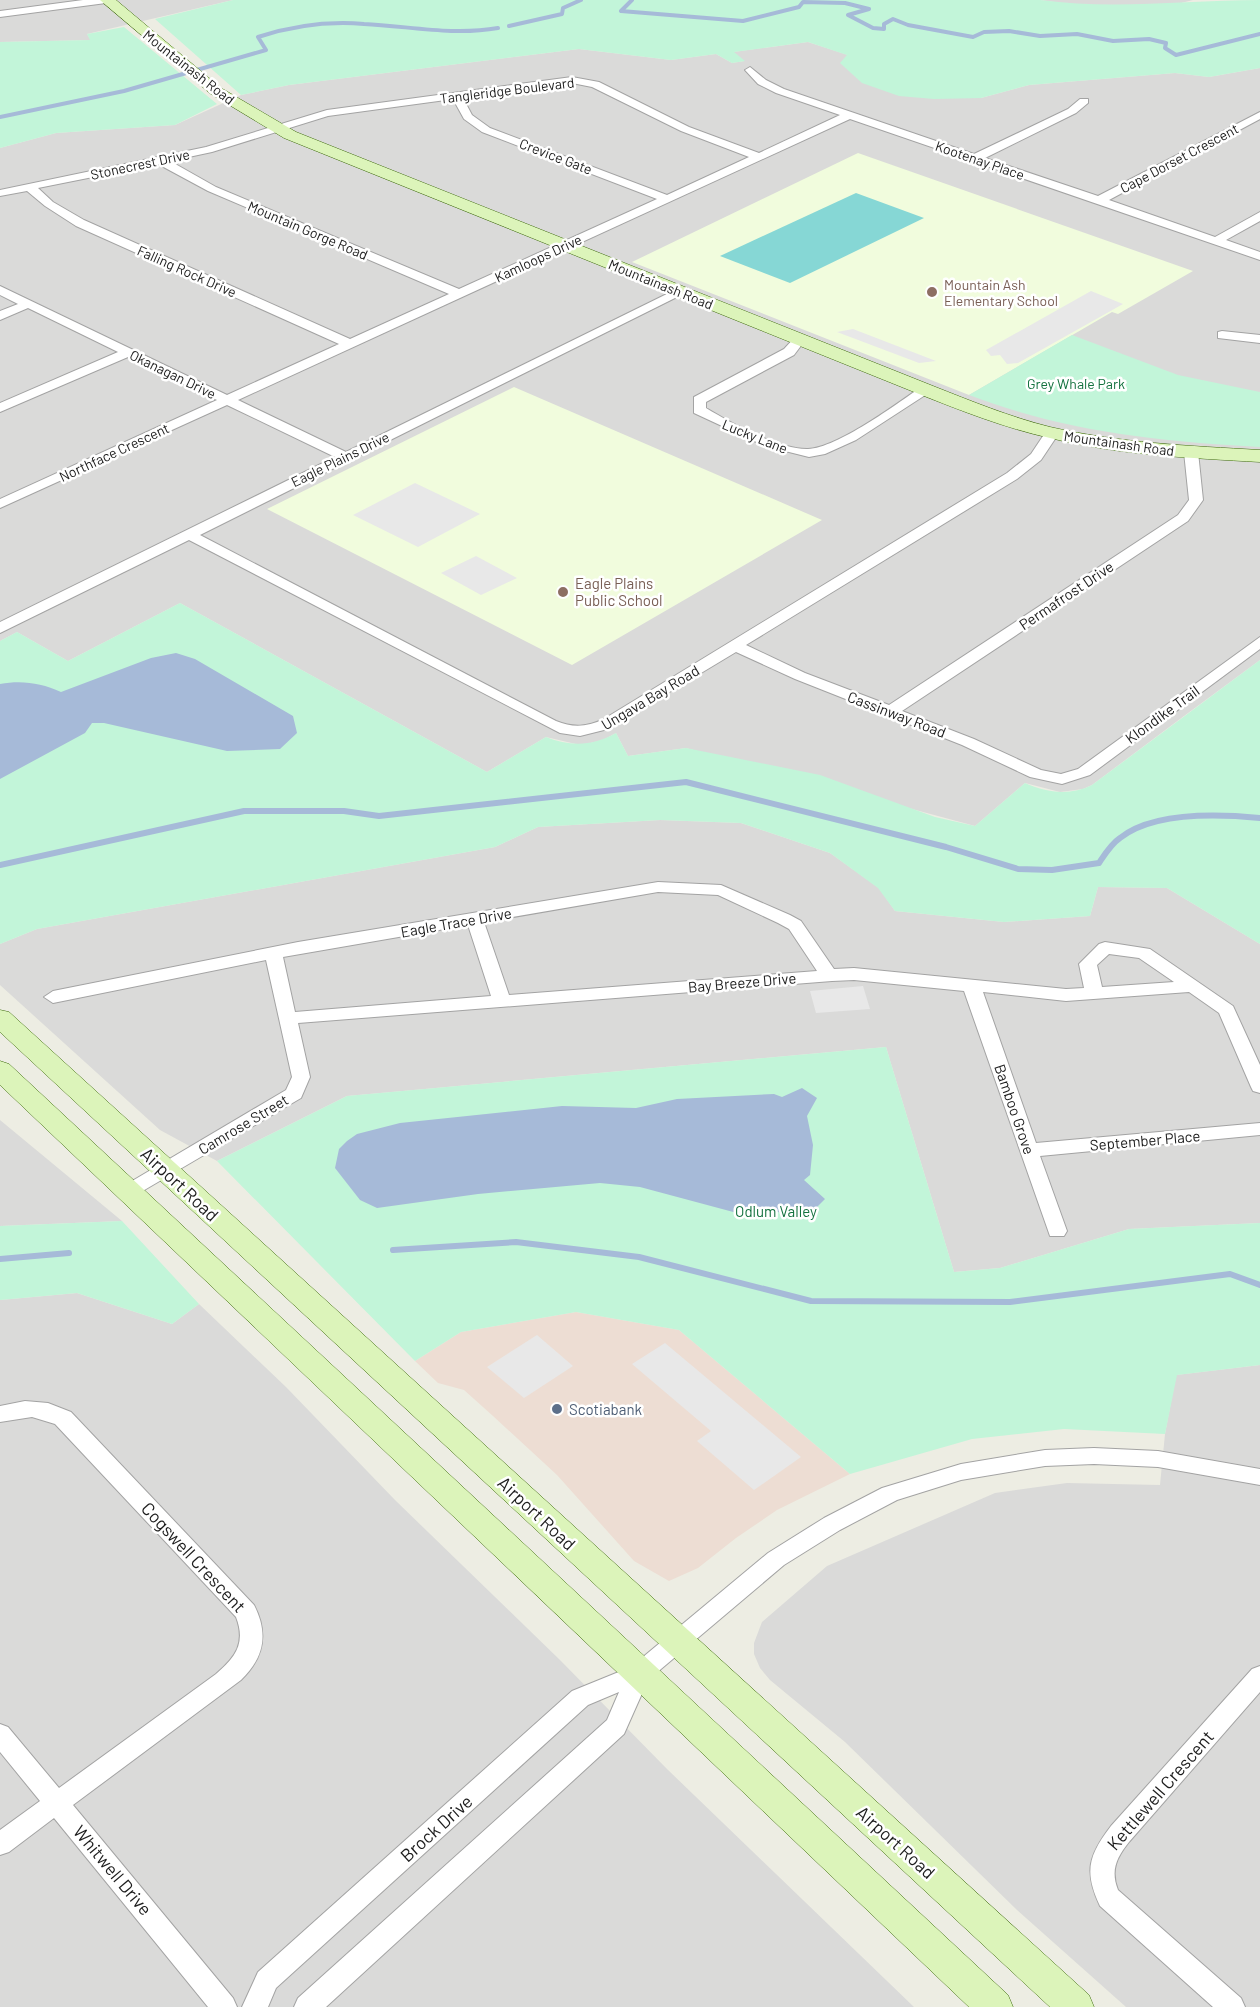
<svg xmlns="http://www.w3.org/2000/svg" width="1260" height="2007" font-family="Barlow,sans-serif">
	<rect width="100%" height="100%" fill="#edede3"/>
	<path fill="#dadad9" d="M0,0H233L87,34L91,40L0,42Z
		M1040,0H1193L1177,4L1083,6Z
		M808,42L981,98L1029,85L1175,73L1209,77L1260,68V660L1184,716L1092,785L1083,789L1060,792L1025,783L975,826L686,748L628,756L616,733L601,741L580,745L546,737L487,772L180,603L68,661L17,632L0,641V148L56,133L175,125L241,95L289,85L579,49L671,60L716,54L732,63L744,61L733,52Z
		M660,820L741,823L830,853L879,888L895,911L1004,922L1090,916L1098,887L1167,888L1260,944V1223L1129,1229L1000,1268L954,1272L886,1047L347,1096L217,1161L160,1130L0,985V944L37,929L495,847L538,827Z
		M0,1120L122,1221L0,1226Z
		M77,1293L172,1324L199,1304L286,1387L395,1500L561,1661L667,1769L914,2007H0V1300Z
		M1260,1365V2007H1126L1017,1910L845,1742L770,1680L760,1668L754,1654V1643L762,1622L827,1566L995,1493L1067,1483L1160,1485L1165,1434L1176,1375Z"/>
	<path fill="#edddd3" d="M576,1312L679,1330L850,1474L777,1510L736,1538L698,1568L669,1581L634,1561L557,1475L493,1416L464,1390L438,1383L415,1361L461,1332Z"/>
	<path fill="#f1fcdd" d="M858,153L1193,271L1118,314L1112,312L969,395L632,262Z
		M514,387L822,520L572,665L267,509Z"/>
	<path fill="#c2f5d9" d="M233,0H1040C1114,10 1186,0 1260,0V68L1209,77L1175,73L1029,85L981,98L934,99L899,96L862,83L840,63L847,55L808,42L734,52L745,61L732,63L716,54L671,60L579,49L289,85L241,95L155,19Z
		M124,27L217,104L175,125L56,133L0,148V42L90,40L87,34Z
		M1072,335L1178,375L1260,392V447C1157,441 1066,432 969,395Z
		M180,603L487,772L546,737C571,747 593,746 616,733L628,756L686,748L820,775L935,817L975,826L1025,783C1047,793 1070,796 1092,785L1260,660V944L1167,888L1098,887L1090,916L1004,922L895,911L878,888L830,853L741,823L660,820L538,827L495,847L37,929L0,944V641L17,632L68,661Z
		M886,1047L954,1272L1000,1268L1129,1229L1260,1223V1365L1177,1375L1165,1434L1064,1429L972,1439L850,1474L679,1330L576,1312L461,1332L415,1361L217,1161L347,1096Z
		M122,1221L199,1304L172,1324L77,1293L0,1300V1226Z"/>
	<path fill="#86d7d5" d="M856,193L924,218L790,283L720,256Z"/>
	<path fill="#e8e8e8" d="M1091,291L1123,304L1018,363L1007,364L1000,355L991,356L986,350Z
		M853,329L936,361L919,363L837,332Z
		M415,483L480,514L418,547L353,515Z
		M476,556L517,578L481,595L441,573Z
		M863,986L870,1009L816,1013L810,991Z
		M537,1335L573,1366L524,1398L487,1367Z
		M665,1343L801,1457L754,1490L697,1441L711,1431L632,1364Z"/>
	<path fill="#a6bad8" d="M176,653L195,659L293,716L297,733L280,749L227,751L104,723H92L85,733L0,779V684C22,680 41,683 61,692L151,658Z
		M802,1088L817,1098L807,1116L813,1145L810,1175L804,1180L825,1199L806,1218L773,1211L737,1213L640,1187L600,1183L478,1194L377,1208L360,1200L335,1168L339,1149L347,1141L357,1134L400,1123L562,1106L636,1108L677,1099L774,1094L782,1097Z"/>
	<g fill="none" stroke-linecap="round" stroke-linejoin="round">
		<path stroke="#a6bad8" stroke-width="4" d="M632,0L621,11L743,21L799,7L803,2L845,3L869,9L848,15L873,28L884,29V24L893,19L908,25L973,37L984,32L1009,31L1040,36L1077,34L1113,41L1149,39L1166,43L1165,48L1176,55L1260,34
			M509,26L562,14L563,8L581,0
			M0,117L124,91L266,50L258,37C292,26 328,21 364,24C409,26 452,36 498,28"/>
		<path stroke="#a6bad8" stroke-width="6" d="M0,865L244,811H344L379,816L686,782L946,847L1018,869L1052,870L1099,863C1105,854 1111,844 1120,838C1154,811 1219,814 1260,818
			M393,1250L516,1242L639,1257L811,1301L1010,1302L1230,1274L1260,1285
			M0,1259L69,1253"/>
		<defs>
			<path id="street" d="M83,0H111L106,3L0,17V11Z
				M750,67L766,80L784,89L974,154L1068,109L1080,99H1088V103L1076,113L985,158L1098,196L1260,112V119L1109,200L1215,237L1260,212V221L1226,240L1260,252V260L850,119L238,400L346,452L677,289L681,288L687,292L200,535L556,721C573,728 587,727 604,719L1007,473L1031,454L1047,430L1052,429L1059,433L1041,460L1017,479L746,645L805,673L889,705L1178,515L1189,500L1184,452L1191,448L1198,452L1203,500L1188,521L902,711L974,739L1041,770L1061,774L1078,769L1260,637V649L1090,775L1062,784L1030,777L962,745L795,679L736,652L608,729L580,736L560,733L189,540L0,633V622L335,457L227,405L0,508V499L217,400L128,357L0,412V403L118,352L28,308L0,320V311L18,304L0,295V286L227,395L339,344L76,226L45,206L27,191L0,196V190L206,147L327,110L572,77L599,82L689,127L759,153L840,115L776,93L758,84L745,70ZM572,83L592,87L681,131L749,157L667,195L490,128L472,115L463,98ZM453,99L464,119L482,132L657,199L459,289L216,187L170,161L212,152L328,116ZM158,164L208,191L449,294L350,339L84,220L53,202L38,188Z
				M1222,331L1260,335V343L1218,338V332Z
				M800,335L806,339L794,355L706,402V408C731,423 779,450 808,449C837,448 897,404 921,387H931L933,390L856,440L825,454L809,457L765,446L694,413V397L784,349L796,336Z
				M658,882L721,885L790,915L801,921L834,969L854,968L1066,989L1084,988L1079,964L1099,944L1105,942L1150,949L1233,1006L1260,1065V1093L1253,1091L1251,1087L1219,1013L1189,992L1066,1001L983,992L1036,1143L1260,1123V1135L1040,1156L1067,1231L1064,1236H1050L964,991L854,980L832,981L298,1023L310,1077L301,1098L129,1199L122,1197L119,1192L122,1187L286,1090L292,1077L266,960L53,1003L44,997L53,991L298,942ZM658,892L718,895L778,923L789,929L817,971L509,995L484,922ZM468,925L491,996L295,1012L283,957ZM1109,954L1139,958L1174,982L1102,987L1097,965Z
				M25,1401L48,1403L71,1412L254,1605C269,1634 264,1658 241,1680L73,1805L233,1998L237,2007H208L54,1818L9,1852L0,1855V1830L40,1801L0,1752V1724L8,1727L59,1788L216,1674C236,1657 246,1643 236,1617L55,1424L32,1417L0,1422V1406Z
				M1094,1448L1158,1451L1260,1469V1485L1158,1467L1094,1464L1045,1466L961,1480L897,1500L840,1530L784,1565L648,1680L624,1734L326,2007H294L298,1998L607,1720L619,1692L588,1705L276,1988L268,2007H242L258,1972L572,1691L631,1667L768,1553L824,1518L882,1488L961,1464L1045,1450Z
				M1260,1666V1692L1129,1842C1117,1857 1110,1870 1118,1890L1241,1998L1245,2007H1213L1100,1906C1084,1872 1088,1856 1111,1826L1252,1669Z"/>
			<path id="secondary" d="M100,0H116L221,88L296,132L933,386C971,401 1010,417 1050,427C1119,443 1190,446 1260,450V462C1190,458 1119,455 1050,438C1005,428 962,411 919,394L284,138L211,94Z
				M0,1010L9,1012L1089,1995L1094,2007H1050L0,1032Z
				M0,1061L9,1064L1008,1995L1013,2007H969L0,1085Z"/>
		</defs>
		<use href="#street" stroke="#a3a3a3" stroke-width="2"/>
		<use href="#secondary" stroke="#3e6a0d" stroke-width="1"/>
		<use href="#street" fill="#fff" fill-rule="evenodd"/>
		<use href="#secondary" fill="#dcf4ba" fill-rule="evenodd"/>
	</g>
	<g fill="#8d6e63" stroke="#fff" stroke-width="2">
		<circle cx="932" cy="292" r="6"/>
		<circle cx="563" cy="592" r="6"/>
	</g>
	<circle fill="#5c6f8a" stroke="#fff" stroke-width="2" cx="557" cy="1409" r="6"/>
	<g text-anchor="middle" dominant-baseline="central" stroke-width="5" stroke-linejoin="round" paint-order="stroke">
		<g font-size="14" fill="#1c1c1c" stroke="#fff">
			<text transform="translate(189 67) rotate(38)">Mountainash Road</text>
			<text transform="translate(507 90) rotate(-7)">Tangleridge Boulevard</text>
			<text transform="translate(556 156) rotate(21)">Crevice Gate</text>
			<text transform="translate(1179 158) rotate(-28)">Cape Dorset Crescent</text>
			<text transform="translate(980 160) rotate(19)">Kootenay Place</text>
			<text transform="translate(140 164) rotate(-12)">Stonecrest Drive</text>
			<text transform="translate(308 230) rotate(23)">Mountain Gorge Road</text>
			<text transform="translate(538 258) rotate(-25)">Kamloops Drive</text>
			<text transform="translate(187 271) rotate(24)">Falling Rock Drive</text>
			<text transform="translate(661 284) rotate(22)">Mountainash Road</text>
			<text transform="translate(173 374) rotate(26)">Okanagan Drive</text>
			<text transform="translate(755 436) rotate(22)">Lucky Lane</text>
			<text transform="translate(1119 443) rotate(8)">Mountainash Road</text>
			<text transform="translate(114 452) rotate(-25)">Northface Crescent</text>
			<text transform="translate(340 459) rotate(-26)">Eagle Plains Drive</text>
		</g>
		<g font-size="14" fill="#785e54" stroke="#fff" text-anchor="start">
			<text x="944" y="284">Mountain Ash<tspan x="944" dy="16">Elementary School</tspan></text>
		</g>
		<g font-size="14" fill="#13713e" stroke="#fff">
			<text x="1076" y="383">Grey Whale Park</text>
		</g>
		<g font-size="15" fill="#785e54" stroke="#fff" text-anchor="start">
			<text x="575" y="583">Eagle Plains<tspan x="575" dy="17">Public School</tspan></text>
		</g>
		<g font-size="15" fill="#1c1c1c" stroke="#fff">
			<text transform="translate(1066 595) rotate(-34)">Permafrost Drive</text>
			<text transform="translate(650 697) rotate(-31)">Ungava Bay Road</text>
			<text transform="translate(897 714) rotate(21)">Cassinway Road</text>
			<text transform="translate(1162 714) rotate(-36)">Klondike Trail</text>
			<text transform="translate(456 922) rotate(-10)">Eagle Trace Drive</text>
			<text transform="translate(742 982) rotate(-5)">Bay Breeze Drive</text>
			<text transform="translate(1015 1109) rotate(71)">Bamboo Grove</text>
			<text transform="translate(243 1124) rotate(-31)">Camrose Street</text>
			<text transform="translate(1145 1140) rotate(-5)">September Place</text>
		</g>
		<g font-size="15" fill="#13713e" stroke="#fff">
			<text x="776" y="1211">Odlum Valley</text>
		</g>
		<g font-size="15" fill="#4e5e75" stroke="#fff" text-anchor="start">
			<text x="569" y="1409">Scotiabank</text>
		</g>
		<g font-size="18" fill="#1c1c1c" stroke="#fff">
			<text transform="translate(180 1184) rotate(43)">Airport Road</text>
			<text transform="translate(537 1513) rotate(43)">Airport Road</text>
			<text transform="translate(194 1557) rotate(47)">Cogswell Crescent</text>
			<text transform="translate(1160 1790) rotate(-49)">Kettlewell Crescent</text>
			<text transform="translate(436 1828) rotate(-42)">Brock Drive</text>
			<text transform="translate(896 1842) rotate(42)">Airport Road</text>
			<text transform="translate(113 1870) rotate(50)">Whitwell Drive</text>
		</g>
	</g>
</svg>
